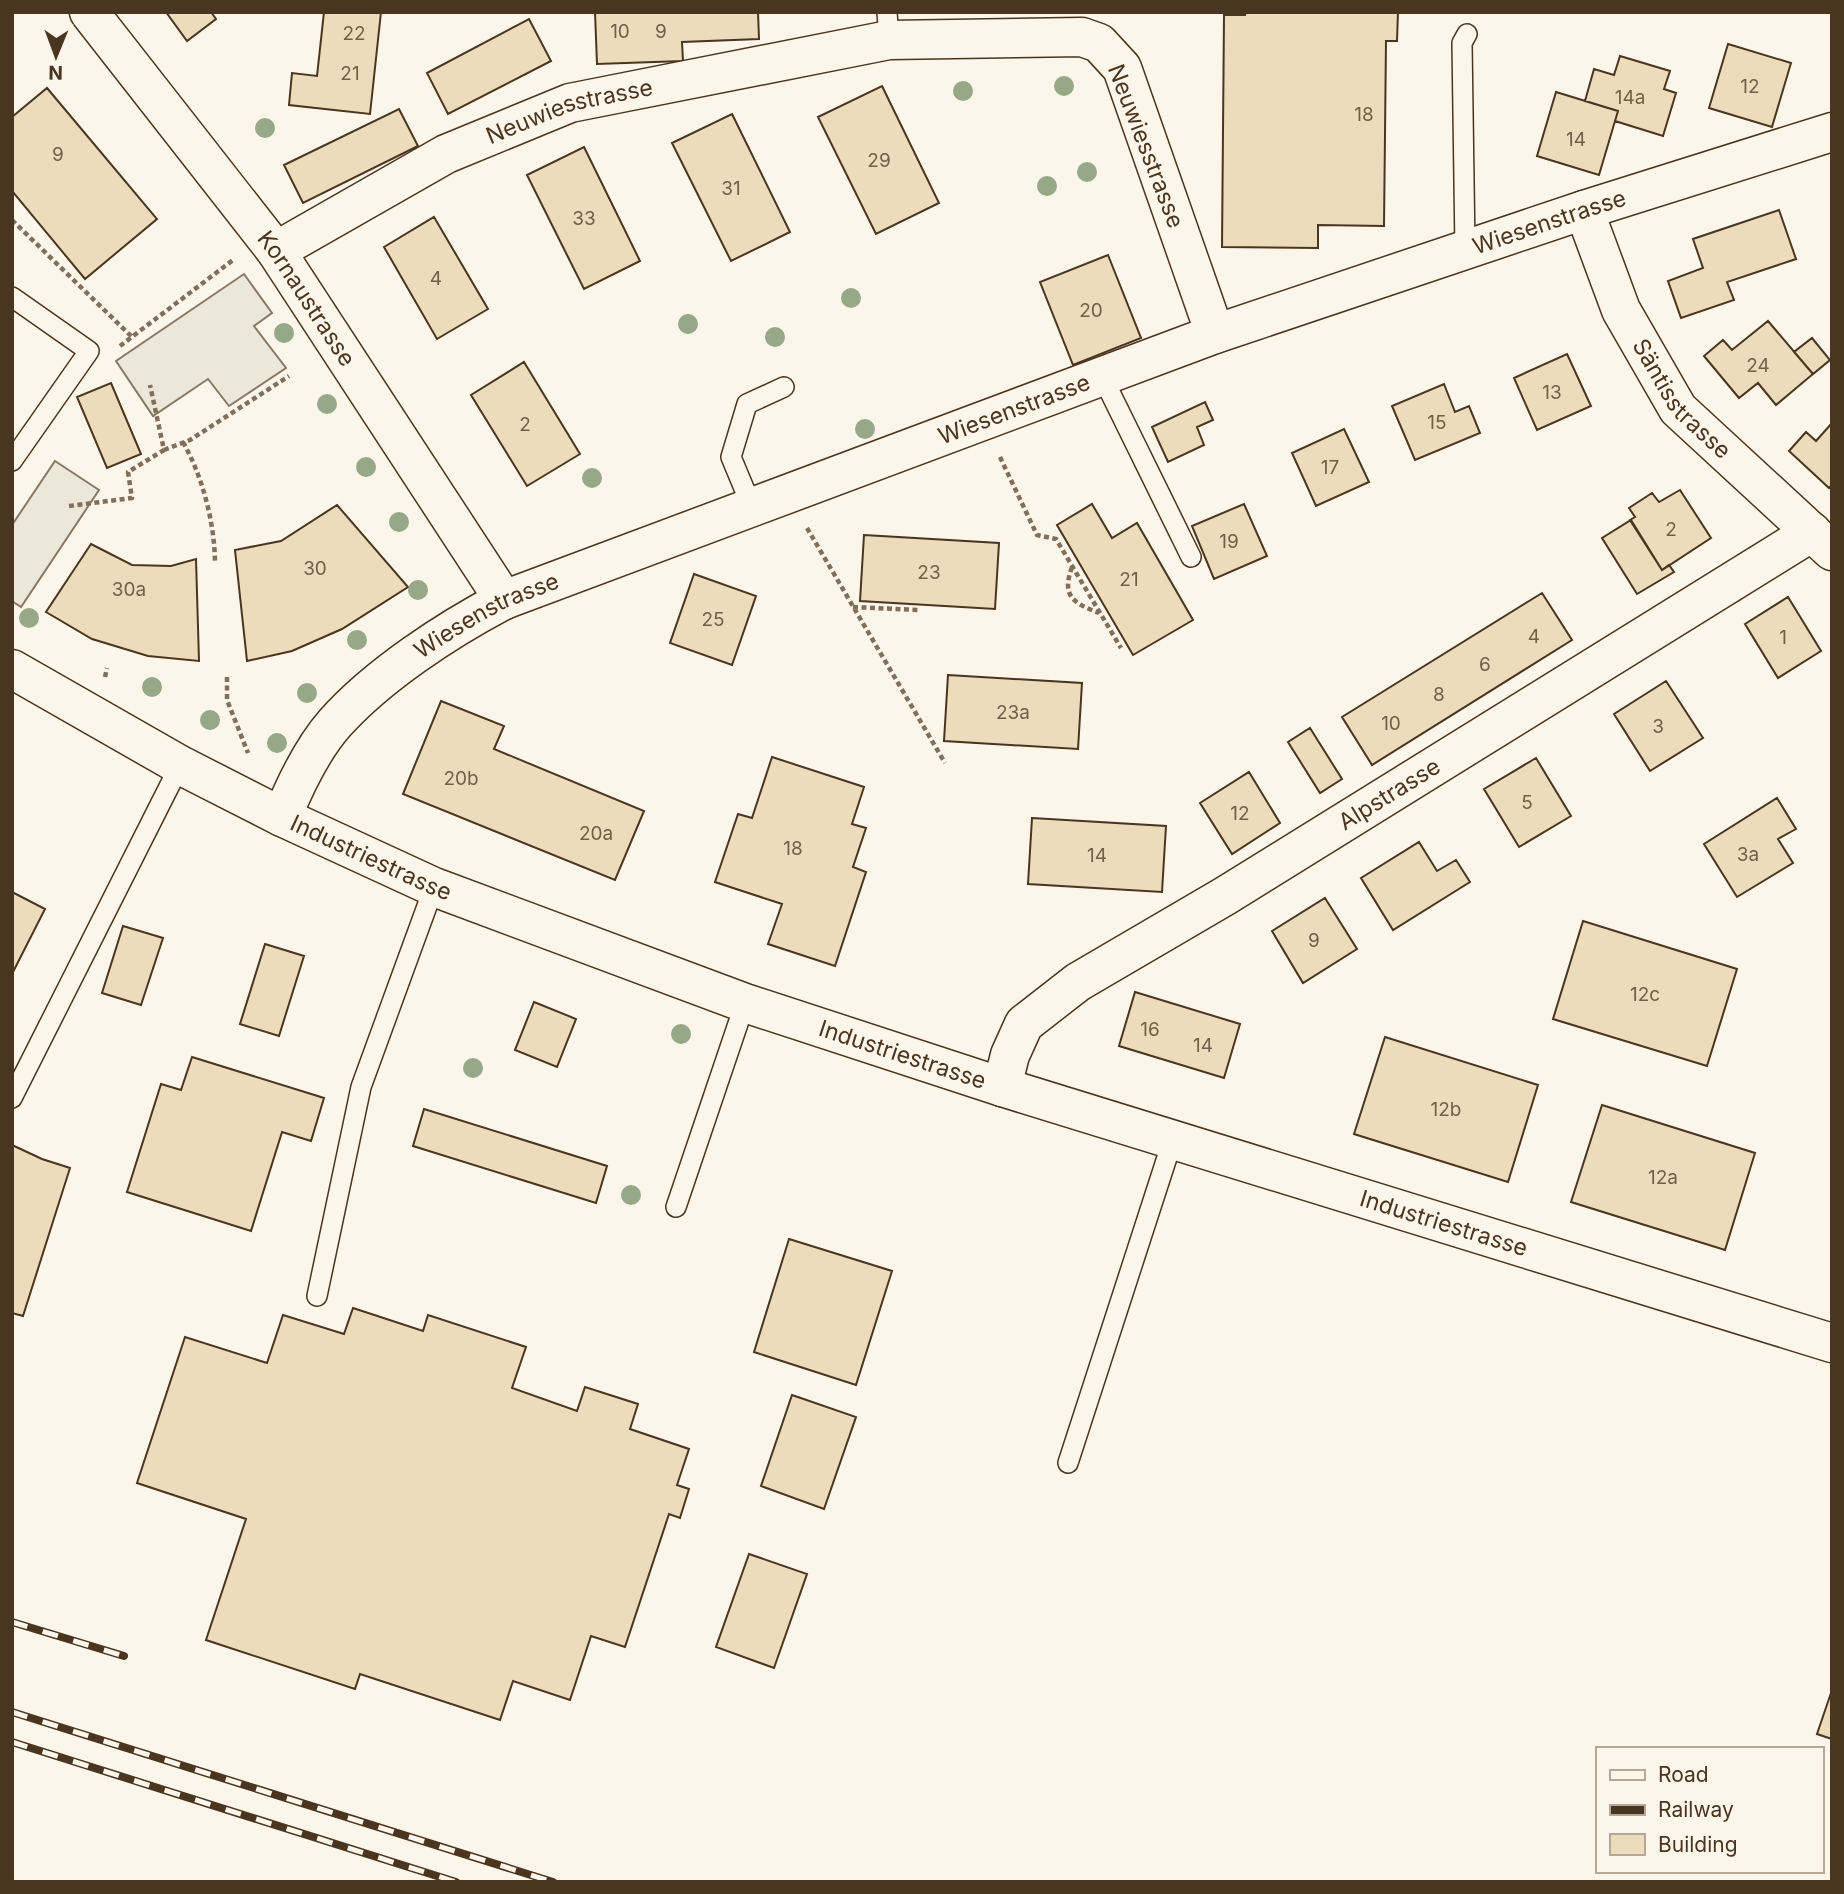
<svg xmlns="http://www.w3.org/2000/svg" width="1844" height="1894" font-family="Inter,sans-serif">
	<rect width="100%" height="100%" fill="#fbf6e9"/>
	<path fill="#ede7d9" stroke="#887966" stroke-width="2" d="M244,274L272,313L254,326L286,368L229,406L208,379L153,416L116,361Z
		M55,461L99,490L21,607L12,601V525Z"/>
	<path fill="#ecdcbc" stroke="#4a3520" stroke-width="2" d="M166,12H211L216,19L187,41Z
		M324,12H381L370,114L289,105L292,73L317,76Z
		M595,12H758L759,39L682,42L683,61L597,64Z
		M1246,12H1398L1397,41H1386L1384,226L1318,225V248L1222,247L1224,15H1245Z
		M529,19L551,61L448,114L427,73Z
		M1728,44L1791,63L1772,127L1709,108Z
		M1620,56L1670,71L1664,89L1676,93L1663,136L1615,121L1618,111L1585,101L1594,69L1614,75Z
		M882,86L939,203L876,234L818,117Z
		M47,88L157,219L85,279L12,191V117Z
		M1556,92L1618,111L1599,175L1537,156Z
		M399,109L418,146L303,203L284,165Z
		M732,114L790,232L731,261L672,143Z
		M584,147L640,261L584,289L527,175Z
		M1779,210L1796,259L1727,282L1734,300L1681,318L1668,281L1703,268L1693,239Z
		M434,217L488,309L437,339L384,247Z
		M1108,255L1141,338L1073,365L1040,282Z
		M1768,321L1813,374L1776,405L1758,383L1739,398L1704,356L1723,340L1732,350Z
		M1812,338L1830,360L1813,374L1794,352Z
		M1567,354L1591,406L1537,430L1514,378Z
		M524,362L580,454L527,486L471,395Z
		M111,383L141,454L107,468L77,397Z
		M1444,384L1455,412L1469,406L1480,433L1415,460L1392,406Z
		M1205,402L1213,420L1197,427L1204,445L1168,462L1152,427Z
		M1832,423V485L1829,488L1789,451L1806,432L1816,441Z
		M1344,429L1369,482L1316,506L1292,453Z
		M1680,490L1711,538L1662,570L1630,520L1635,517L1629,508L1652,493L1659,502Z
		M1092,504L1112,538L1137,523L1193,620L1133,655L1057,525Z
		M1244,504L1267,556L1214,579L1192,526Z
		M337,505L408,587L342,629L292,651L247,661L235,550L281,541Z
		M1631,520L1662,570L1669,565L1674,572L1637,594L1602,538Z
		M864,535L999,543L995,609L860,601Z
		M91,544L132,565L171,566L196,559L199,661L148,656L92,639L46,612Z
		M694,574L756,596L732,665L670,643Z
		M1542,593L1572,640L1372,765L1342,717Z
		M1788,597L1821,651L1778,678L1745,624Z
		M948,675L1082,683L1078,749L944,741Z
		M1666,681L1703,738L1650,771L1614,714Z
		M441,701L504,726L494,749L644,811L615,880L403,794Z
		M1310,728L1342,779L1320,793L1288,742Z
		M772,757L864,787L852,824L866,828L853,867L866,872L835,966L768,944L782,904L715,882L738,814L752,818Z
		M1536,758L1571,816L1519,847L1484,789Z
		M1249,772L1280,823L1232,854L1200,803Z
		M1777,798L1796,829L1778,839L1793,863L1737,897L1704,844Z
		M1032,818L1166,826L1162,892L1028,884Z
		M1419,842L1437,871L1456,860L1470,882L1393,930L1361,878Z
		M12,892L45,909L12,974Z
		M1325,898L1357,949L1303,983L1272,931Z
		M1583,921L1737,969L1707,1066L1553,1019Z
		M123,926L163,938L141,1005L102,993Z
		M265,944L304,956L279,1036L240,1024Z
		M1135,992L1240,1024L1224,1078L1119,1046Z
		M534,1002L576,1019L557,1067L515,1050Z
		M1385,1037L1538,1085L1508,1182L1354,1134Z
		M192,1057L324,1098L311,1141L282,1132L251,1231L127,1192L161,1084L181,1090Z
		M1602,1105L1755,1153L1725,1250L1571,1202Z
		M424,1109L607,1166L596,1203L413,1146Z
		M12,1145L42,1159L70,1168L23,1316L12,1313Z
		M789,1239L892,1271L856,1385L754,1352Z
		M353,1308L423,1331L428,1315L526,1347L512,1388L577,1411L585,1387L638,1404L630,1429L689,1449L677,1485L689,1489L680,1518L669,1514L625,1647L591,1636L570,1700L513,1681L500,1720L360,1674L355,1689L206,1640L246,1519L137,1483L185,1337L267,1363L283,1315L344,1334Z
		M792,1395L856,1417L824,1509L761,1486Z
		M749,1554L807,1574L774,1668L716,1647Z
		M1832,1690V1739L1817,1734Z"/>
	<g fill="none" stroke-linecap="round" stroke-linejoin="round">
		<defs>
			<path id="lane" d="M887,12L889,40
				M1465,250L1462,43L1467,34
				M12,297L89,351L12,461
				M1102,376L1191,557
				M751,505L731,457L747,404L784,387
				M12,1098L180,765
				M676,1207L745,1003
				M317,1296L361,1087L434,887
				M1068,1463L1173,1139"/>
			<g id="street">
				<path id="s1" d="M89,12L276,251L504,600"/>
				<path id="s2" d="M1584,210L1621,310L1678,409L1832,551"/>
				<path id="s3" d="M276,251L446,154L570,103L889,40L1082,37L1099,43L1122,68L1215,334"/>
				<path id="s4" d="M12,669L180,765L282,817L434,887L745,1003L1002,1087L1832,1343"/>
				<path id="s5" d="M282,817C295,785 312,749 335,723C378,675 447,630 504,600L1215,334L1584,210L1832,132"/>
				<path id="s6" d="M1002,1087L1010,1055L1024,1024L1078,982L1225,896L1812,532"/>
			</g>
		</defs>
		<use href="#lane" stroke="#4a3520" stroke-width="22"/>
		<use href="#street" stroke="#4a3520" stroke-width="41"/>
		<path stroke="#7f6f5c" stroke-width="4.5" stroke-dasharray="5 3.5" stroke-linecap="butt" d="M12,220L132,337
			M120,346L233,260
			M183,442C203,478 214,521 215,561
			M164,450L190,440L289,376
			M1000,457L1037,535L1056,539L1121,648
			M69,506L132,498L128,472L164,450L150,385
			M807,528L945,763
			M1072,567C1061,597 1074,603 1099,613
			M853,607L918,610
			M105,677L107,668
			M227,677V700L248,753"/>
		<use href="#lane" stroke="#fbf6e9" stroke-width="19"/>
		<use href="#street" stroke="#fbf6e9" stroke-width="38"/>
		<defs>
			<path id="rail" d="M12,1622L124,1656
				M12,1712L553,1882
				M12,1742L456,1882"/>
		</defs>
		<use href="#rail" stroke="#4a3520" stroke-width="8"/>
		<use href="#rail" stroke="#fbf6e9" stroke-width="5" stroke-dasharray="16" stroke-linecap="butt"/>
	</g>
	<g fill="#96a887">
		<circle cx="1064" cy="86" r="10"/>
		<circle cx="963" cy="91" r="10"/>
		<circle cx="265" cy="128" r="10"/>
		<circle cx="1087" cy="172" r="10"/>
		<circle cx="1047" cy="186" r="10"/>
		<circle cx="851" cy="298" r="10"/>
		<circle cx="688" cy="324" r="10"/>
		<circle cx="284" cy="333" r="10"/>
		<circle cx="775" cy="337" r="10"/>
		<circle cx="327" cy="404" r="10"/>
		<circle cx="865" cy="429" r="10"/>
		<circle cx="366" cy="467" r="10"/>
		<circle cx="592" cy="478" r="10"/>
		<circle cx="399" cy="522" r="10"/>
		<circle cx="418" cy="590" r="10"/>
		<circle cx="29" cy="618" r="10"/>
		<circle cx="357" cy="640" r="10"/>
		<circle cx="152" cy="687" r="10"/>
		<circle cx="307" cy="693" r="10"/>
		<circle cx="210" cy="720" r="10"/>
		<circle cx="277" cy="743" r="10"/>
		<circle cx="681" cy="1034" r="10"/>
		<circle cx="473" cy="1068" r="10"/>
		<circle cx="631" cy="1195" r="10"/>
	</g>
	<g text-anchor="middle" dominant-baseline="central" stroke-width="5" stroke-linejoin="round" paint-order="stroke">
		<g font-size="19" fill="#725f47">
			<text x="620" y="31">10</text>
			<text x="661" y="31">9</text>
			<text x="354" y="33">22</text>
			<text x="350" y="73">21</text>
			<text x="1750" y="86">12</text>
			<text x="1630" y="97">14a</text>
			<text x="1364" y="114">18</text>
			<text x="1576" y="139">14</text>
			<text x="58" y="154">9</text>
			<text x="879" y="160">29</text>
			<text x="731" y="188">31</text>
			<text x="584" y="218">33</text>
			<text x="436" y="278">4</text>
			<text x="1091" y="310">20</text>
			<text x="1758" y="365">24</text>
			<text x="1552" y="392">13</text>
			<text x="1437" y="422">15</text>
			<text x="525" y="424">2</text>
			<text x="1330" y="467">17</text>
			<text x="1671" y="529">2</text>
			<text x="1229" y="541">19</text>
			<text x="315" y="568">30</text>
			<text x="929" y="572">23</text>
			<text x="1129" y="579">21</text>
			<text x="129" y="589">30a</text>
			<text x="713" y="619">25</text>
			<text x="1534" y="636">4</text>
			<text x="1783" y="637">1</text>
			<text x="1485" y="664">6</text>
			<text x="1439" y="694">8</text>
			<text x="1013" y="712">23a</text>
			<text x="1391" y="723">10</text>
			<text x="1658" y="726">3</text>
			<text x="461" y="778">20b</text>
			<text x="1527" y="802">5</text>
			<text x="1240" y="813">12</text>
			<text x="596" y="833">20a</text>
			<text x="793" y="848">18</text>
			<text x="1748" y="854">3a</text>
			<text x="1097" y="855">14</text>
			<text x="1314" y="940">9</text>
			<text x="1645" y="994">12c</text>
			<text x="1150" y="1029">16</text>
			<text x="1203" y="1045">14</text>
			<text x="1446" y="1109">12b</text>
			<text x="1663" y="1177">12a</text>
		</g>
		<g font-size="23" fill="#4a3520" stroke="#fbf6e9">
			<text stroke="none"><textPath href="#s3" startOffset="327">Neuwiesstrasse</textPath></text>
			<text transform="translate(1146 146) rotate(69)">Neuwiesstrasse</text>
			<text stroke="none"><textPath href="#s5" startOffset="1430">Wiesenstrasse</textPath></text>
			<text stroke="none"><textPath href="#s1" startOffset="360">Kornaustrasse</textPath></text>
			<text stroke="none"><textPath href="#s2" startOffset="215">Säntisstrasse</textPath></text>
			<text stroke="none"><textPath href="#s5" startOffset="863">Wiesenstrasse</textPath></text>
			<text stroke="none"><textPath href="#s5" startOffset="296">Wiesenstrasse</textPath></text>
			<text stroke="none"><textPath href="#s6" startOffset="499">Alpstrasse</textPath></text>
			<text stroke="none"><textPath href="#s4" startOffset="406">Industriestrasse</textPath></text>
			<text stroke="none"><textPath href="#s4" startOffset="973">Industriestrasse</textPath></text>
			<text stroke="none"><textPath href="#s4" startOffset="1540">Industriestrasse</textPath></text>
		</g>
	</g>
	<rect width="1844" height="1894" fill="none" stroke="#4a3520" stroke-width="28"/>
	<rect x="1596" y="1747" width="228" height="126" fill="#fbf6e9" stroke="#b4a999" stroke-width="2"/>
	<rect x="1610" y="1770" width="35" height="10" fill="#fbf6e9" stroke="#b4a999" stroke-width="2"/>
	<text x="1658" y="1782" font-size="21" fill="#4a3520">Road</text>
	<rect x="1610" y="1805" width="35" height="10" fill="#4a3520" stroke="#b4a999" stroke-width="2"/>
	<text x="1658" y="1817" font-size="21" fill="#4a3520">Railway</text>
	<rect x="1610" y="1834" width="35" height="21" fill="#ecdcbc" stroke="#b4a999" stroke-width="2"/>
	<text x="1658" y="1852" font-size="21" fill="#4a3520">Building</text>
	<g transform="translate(56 56) rotate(181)" stroke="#fbf6e9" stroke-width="5" paint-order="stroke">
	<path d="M0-5L12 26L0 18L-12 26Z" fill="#4a3520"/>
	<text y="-10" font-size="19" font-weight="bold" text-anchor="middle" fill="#4a3520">N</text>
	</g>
</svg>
